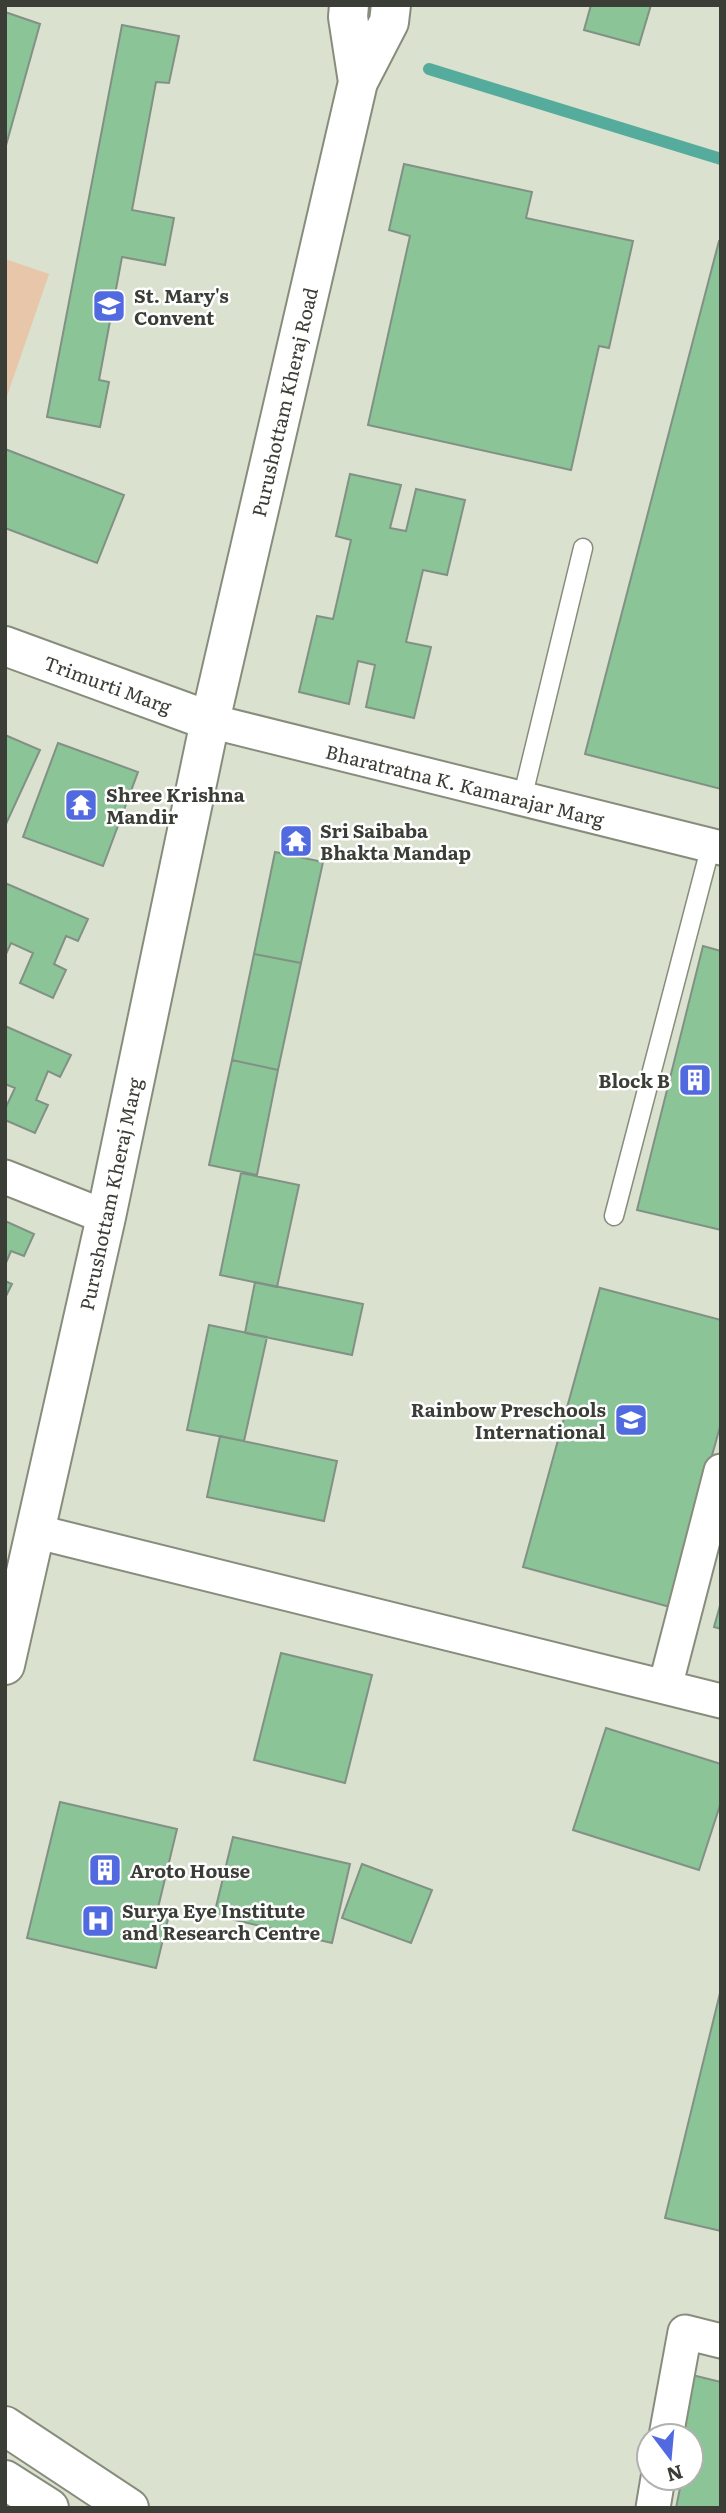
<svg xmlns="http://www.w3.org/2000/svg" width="726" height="2513" font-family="Literata,serif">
	<rect width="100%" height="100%" fill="#dbe1cf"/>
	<path fill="#e8c6a9" d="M5,259L49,274L5,402Z"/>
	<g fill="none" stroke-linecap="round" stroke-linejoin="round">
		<path stroke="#55ac9d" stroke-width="12" d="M429,69L721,159"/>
	</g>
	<path fill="#8ac497" stroke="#829185" stroke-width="2" d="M591,5H651L639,45L584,30Z
		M5,12L40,24L5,149Z
		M122,25L179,36L169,83L156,82L132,210L174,218L165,265L122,257L99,380L109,382L100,427L47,417Z
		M404,164L532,192L526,218L633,241L609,348L599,346L571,470L368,425L410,236L389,230Z
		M719,241H721V789L585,754Z
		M5,449L124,495L97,563L5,528Z
		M350,474L401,485L390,528L406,531L416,489L465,500L447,575L423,570L406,642L431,647L414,718L366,707L375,665L358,661L349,704L299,692L317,616L333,619L351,540L336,536Z
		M5,735L40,750L5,826Z
		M58,743L138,772L103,866L23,837Z
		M275,852L323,862L301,963L254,954Z
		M5,883L88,919L78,941L66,936L54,964L66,970L53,998L20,983L33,953L11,943L5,956Z
		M703,946L721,951V1230L637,1210Z
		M254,954L301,963L278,1070L232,1060Z
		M5,1026L71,1055L60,1077L48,1071L36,1100L48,1105L35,1133L5,1120V1109L15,1088L5,1084Z
		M232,1060L278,1070L257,1175L209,1165Z
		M241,1173L299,1185L277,1287L220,1275Z
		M5,1221L34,1234L24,1256L11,1251L5,1265Z
		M5,1281L12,1284L5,1298Z
		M255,1282L363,1304L352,1355L245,1333Z
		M600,1288L721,1320V1423L670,1607L523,1567Z
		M209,1325L267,1337L244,1441L187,1430Z
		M220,1436L337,1461L324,1521L207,1497Z
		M721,1602V1629L714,1627Z
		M281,1653L372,1675L345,1783L254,1760Z
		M606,1728L721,1764V1802L699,1870L573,1830Z
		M60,1802L177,1829L157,1912L169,1915L156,1968L27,1938Z
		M233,1837L350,1864L332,1943L214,1915Z
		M362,1864L432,1890L411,1943L342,1918Z
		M721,1989V2231L665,2218Z
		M688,2374L721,2382V2508H676L682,2478H691V2436H673Z"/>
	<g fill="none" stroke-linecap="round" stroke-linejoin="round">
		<defs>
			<path id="service" d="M522,799L583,548
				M614,1216L711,845"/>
			<path id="minor" d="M210,721L721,848
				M5,1177L106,1217
				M34,1531L721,1701
				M665,1687L721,1471
				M666,2436L685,2332L721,2341
				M653,2508L658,2478"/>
			<path id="tertiary" d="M349,5L348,17L358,82
				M5,646L210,721
				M5,1665L106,1217L210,721L358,82L389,22L391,5
				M5,2426L129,2508
				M5,2480L49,2508"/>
		</defs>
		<use href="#service" stroke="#878d7c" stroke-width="21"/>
		<use href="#minor" stroke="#878d7c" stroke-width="37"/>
		<use href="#tertiary" stroke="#878d7c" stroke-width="42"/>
		<use href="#service" stroke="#fff" stroke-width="18"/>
		<use href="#minor" stroke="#fff" stroke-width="33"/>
		<use href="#tertiary" stroke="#fff" stroke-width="38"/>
	</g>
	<defs>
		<symbol id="school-square" viewBox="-11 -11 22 22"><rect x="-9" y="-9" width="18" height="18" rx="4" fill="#526ae0" stroke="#fff"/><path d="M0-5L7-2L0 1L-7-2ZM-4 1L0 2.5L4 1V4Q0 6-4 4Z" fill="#fff"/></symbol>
		<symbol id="temple-square" viewBox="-11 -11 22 22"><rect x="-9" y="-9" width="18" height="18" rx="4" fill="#526ae0" stroke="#fff"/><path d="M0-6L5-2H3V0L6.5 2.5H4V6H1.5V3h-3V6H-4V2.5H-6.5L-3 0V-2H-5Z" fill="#fff"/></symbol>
		<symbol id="building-square" viewBox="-11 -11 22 22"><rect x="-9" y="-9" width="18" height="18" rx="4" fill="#526ae0" stroke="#fff"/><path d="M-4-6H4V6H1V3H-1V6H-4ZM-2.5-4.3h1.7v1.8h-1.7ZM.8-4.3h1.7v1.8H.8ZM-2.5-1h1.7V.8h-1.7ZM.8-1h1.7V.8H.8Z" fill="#fff"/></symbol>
		<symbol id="hospital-square" viewBox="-11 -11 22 22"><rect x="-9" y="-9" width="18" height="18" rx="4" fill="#526ae0" stroke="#fff"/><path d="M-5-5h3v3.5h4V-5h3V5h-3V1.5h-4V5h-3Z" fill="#fff"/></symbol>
	</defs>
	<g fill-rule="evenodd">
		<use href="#school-square" x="90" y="287" width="38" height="38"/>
		<use href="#temple-square" x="62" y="786" width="38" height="38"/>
		<use href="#temple-square" x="277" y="822" width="38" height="38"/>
		<use href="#building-square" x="676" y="1061" width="38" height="38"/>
		<use href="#school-square" x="612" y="1401" width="38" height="38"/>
		<use href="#building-square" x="86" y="1851" width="38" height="38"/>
		<use href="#hospital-square" x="79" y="1902" width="38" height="38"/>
	</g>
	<g text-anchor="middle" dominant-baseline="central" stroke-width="5" stroke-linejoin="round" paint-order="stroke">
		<g font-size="19" font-weight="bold" fill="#3b3e36" stroke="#fff" text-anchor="start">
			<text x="134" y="295">St. Mary's<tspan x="134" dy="22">Convent</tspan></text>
			<text x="106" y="794">Shree Krishna<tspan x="106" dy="22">Mandir</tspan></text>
			<text x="320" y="830">Sri Saibaba<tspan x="320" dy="22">Bhakta Mandap</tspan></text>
			<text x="670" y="1080" text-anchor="end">Block B</text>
			<text x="606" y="1409" text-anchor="end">Rainbow Preschools<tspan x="606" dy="22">International</tspan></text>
			<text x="130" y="1870">Aroto House</text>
			<text x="122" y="1910">Surya Eye Institute<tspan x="122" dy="22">and Research Centre</tspan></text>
		</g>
		<g font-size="19" fill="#3b3e36" stroke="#fff">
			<text transform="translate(284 402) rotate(-77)">Purushottam Kheraj Road</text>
			<text transform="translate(108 684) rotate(20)">Trimurti Marg</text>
			<text transform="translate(465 785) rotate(14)">Bharatratna K. Kamarajar Marg</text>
			<text transform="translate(110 1194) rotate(-78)">Purushottam Kheraj Marg</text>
		</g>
	</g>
	<rect width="726" height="2513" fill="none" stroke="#3b3e36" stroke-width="14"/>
	<g transform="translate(670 2457) rotate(164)"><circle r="33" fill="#ffffff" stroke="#b1b2af" stroke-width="2"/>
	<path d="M0-5L12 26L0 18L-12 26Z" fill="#526ae0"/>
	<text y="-10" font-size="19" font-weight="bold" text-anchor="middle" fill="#3b3e36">N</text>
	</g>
</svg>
